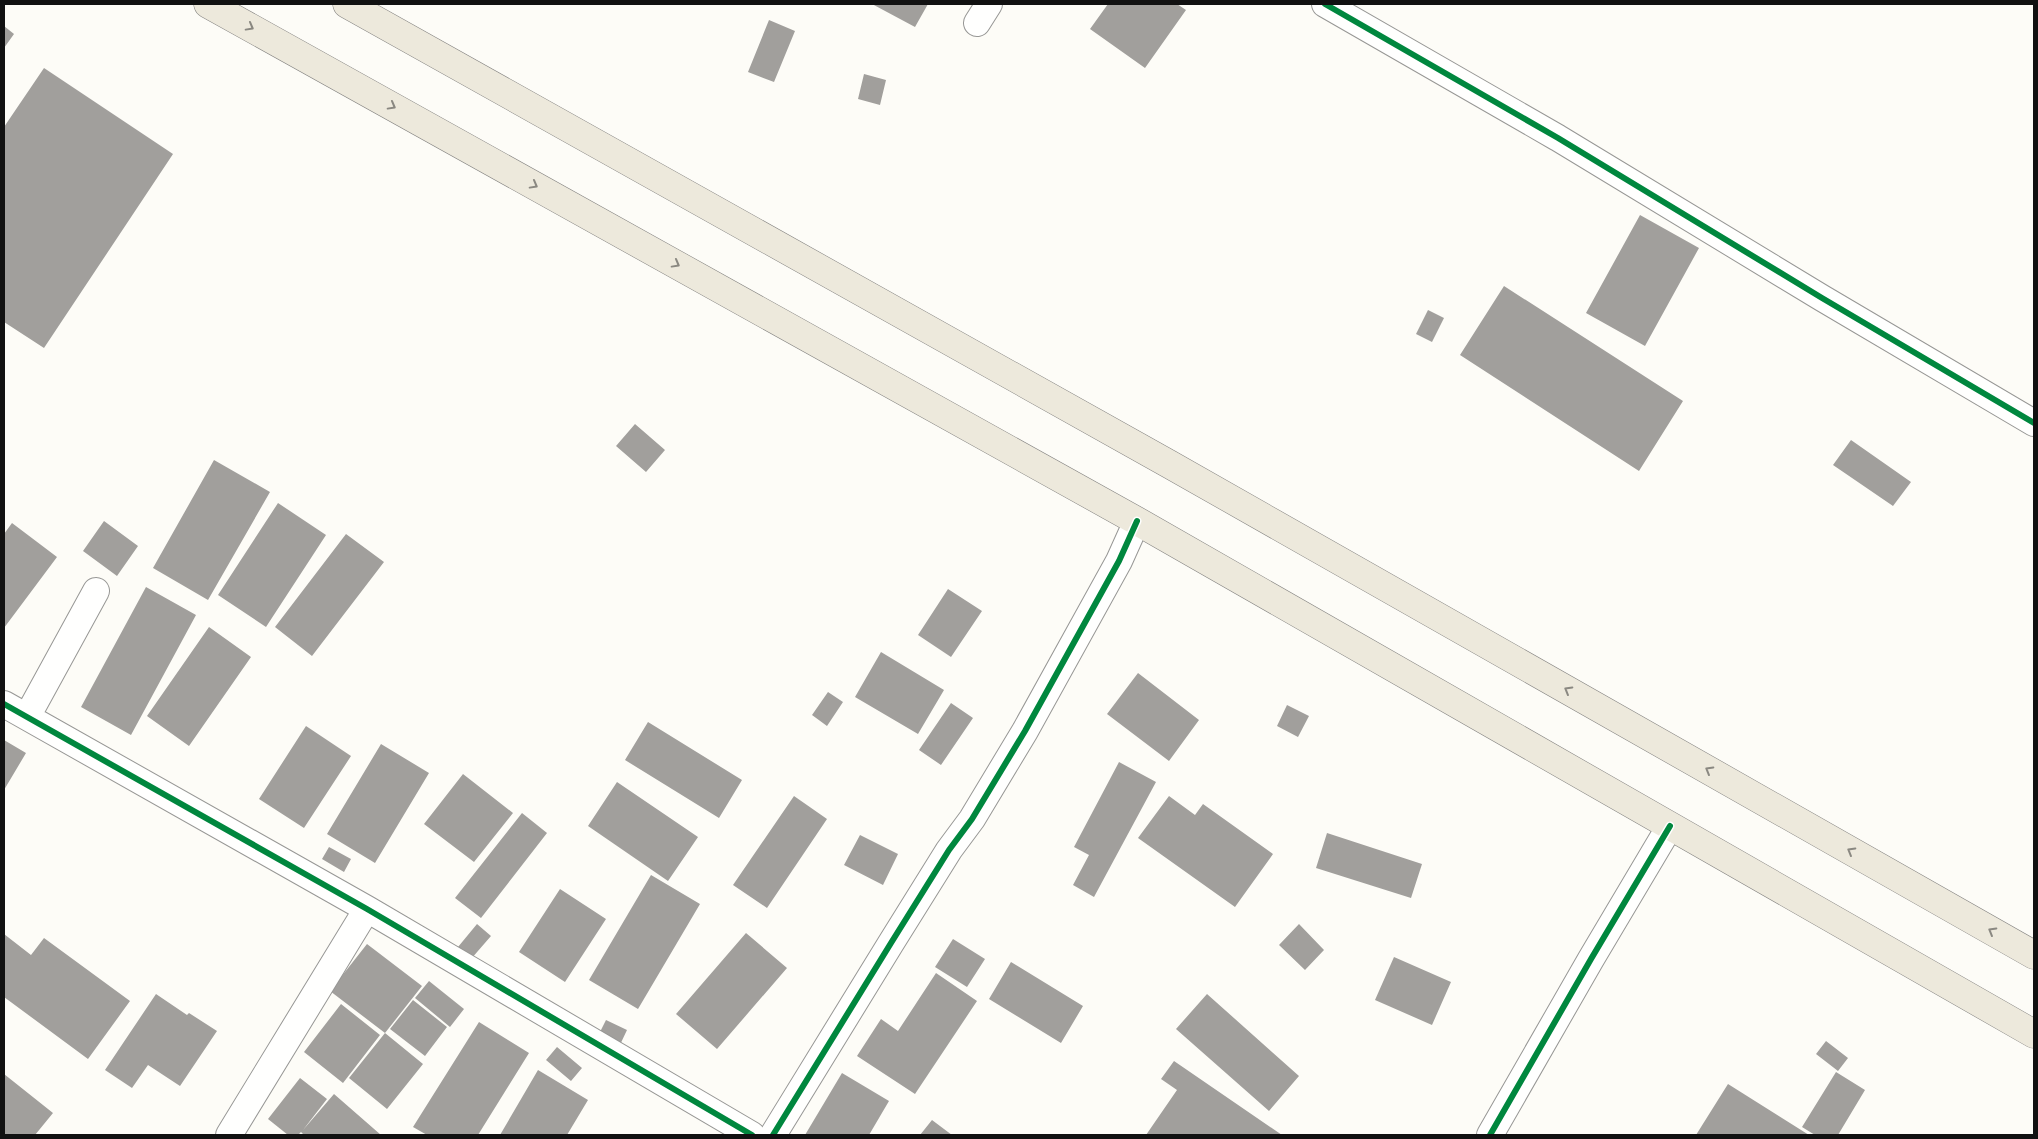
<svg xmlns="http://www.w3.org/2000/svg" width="2038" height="1139" font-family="'Source Serif 4',serif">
	<rect width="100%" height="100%" fill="#fdfcf7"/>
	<path fill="#a19f9c" d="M872,4H928L915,27Z
		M1108,4H1177L1186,10L1145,68L1090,29Z
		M769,20L795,31L774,82L748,72Z
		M4,26L14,34L4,48Z
		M44,68L173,154L44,348L4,322V127Z
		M864,74L886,80L880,105L858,99Z
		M1640,215L1699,248L1645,346L1586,313Z
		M1504,286L1683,401L1639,471L1460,355Z
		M1428,310L1444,318L1432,342L1416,334Z
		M635,424L665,450L646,472L616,446Z
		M1851,440L1911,482L1893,506L1833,465Z
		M214,460L270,492L208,600L153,568Z
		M278,503L326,535L266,627L218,595Z
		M104,521L138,546L117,576L83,551Z
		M12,523L57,557L4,628V534Z
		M346,534L384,562L312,656L275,627Z
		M146,587L196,615L131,735L81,707Z
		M948,589L982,611L951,657L918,635Z
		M209,627L251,657L189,746L147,716Z
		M881,652L944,690L918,734L855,697Z
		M1138,673L1199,720L1169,761L1107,714Z
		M828,692L843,702L827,726L812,715Z
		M951,703L973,718L941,765L919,750Z
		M1287,705L1309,716L1298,737L1277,726Z
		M648,722L742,780L719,818L625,760Z
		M306,726L351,756L304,828L259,799Z
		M4,740L26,753L4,790Z
		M381,744L429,773L375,863L327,834Z
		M1119,762L1156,782L1094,897L1073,885L1089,855L1074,847Z
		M463,774L513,813L474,862L424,824Z
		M617,782L698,837L668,881L588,826Z
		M794,796L827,819L767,908L733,885Z
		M1169,796L1195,815L1203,804L1273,854L1235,907L1138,838Z
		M522,813L547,833L481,918L455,898Z
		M1327,833L1422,864L1411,898L1316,868Z
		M860,835L898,854L883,885L844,865Z
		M329,847L351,859L344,872L322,859Z
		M651,875L700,904L638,1009L589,980Z
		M560,889L606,919L565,982L519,952Z
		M477,924L491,936L471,959L458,947Z
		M1299,924L1324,950L1305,970L1279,945Z
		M746,933L787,968L717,1049L676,1014Z
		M4,934L31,955L44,938L130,1001L88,1059L4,997Z
		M953,939L985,959L967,987L935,967Z
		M367,944L422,986L385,1033L330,991Z
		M1394,957L1451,982L1432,1025L1375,1000Z
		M1011,962L1083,1006L1061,1043L989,999Z
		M936,973L977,1001L915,1094L857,1056L881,1019L898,1031Z
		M429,981L464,1009L450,1027L415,998Z
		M156,994L187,1015L189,1013L217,1031L180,1086L148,1065L132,1088L105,1070Z
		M1207,994L1299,1076L1269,1111L1176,1029Z
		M413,1000L447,1027L425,1056L390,1029Z
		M341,1004L380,1035L343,1083L304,1052Z
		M606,1020L627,1030L618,1049L597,1038Z
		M479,1022L529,1053L478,1135H427L413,1127Z
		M385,1033L423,1064L387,1109L349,1078Z
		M1826,1041L1848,1058L1838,1071L1816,1054Z
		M557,1047L582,1068L571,1081L546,1060Z
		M1174,1061L1282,1135H1146L1177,1090L1161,1079Z
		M538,1070L588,1100L567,1135H500Z
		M1836,1072L1865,1090L1838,1135H1815L1802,1127Z
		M842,1073L889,1101L869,1135H805Z
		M4,1074L53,1113L35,1135H4Z
		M300,1078L327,1099L303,1130L334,1094L381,1135H304L301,1132L298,1135H288L268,1119Z
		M1728,1084L1809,1135H1696Z
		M932,1120L952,1135H920Z"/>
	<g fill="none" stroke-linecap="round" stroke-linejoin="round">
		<defs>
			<path id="minor" d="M1325,4L1558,138L1822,298L2034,423
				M977,23L989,4
				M4,704L367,909L752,1135
				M27,717L96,591
				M229,1135L367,909
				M773,1135L891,943L949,850L972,819L1025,731L1119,561L1137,521
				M1490,1135L1591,959L1670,826"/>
			<path id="primary" d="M208,4L1137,521L2034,1034
				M347,4L1169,464L2034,955"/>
		</defs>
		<use href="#minor" stroke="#979795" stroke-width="28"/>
		<use href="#primary" stroke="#858482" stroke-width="29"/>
		<use href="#minor" stroke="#fffffe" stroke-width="26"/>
		<use href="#primary" stroke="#ede9dc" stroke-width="28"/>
		<defs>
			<path id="cycleway" d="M1325,4L1558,138L1822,298L2034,423
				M4,704L367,909L752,1135
				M773,1135L891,943L949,850L972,819L1025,731L1119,561L1137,521
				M1490,1135L1591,959L1670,826"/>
		</defs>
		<use href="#cycleway" stroke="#fff" stroke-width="9"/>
		<use href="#cycleway" stroke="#00873e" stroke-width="6"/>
	</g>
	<defs><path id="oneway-chevron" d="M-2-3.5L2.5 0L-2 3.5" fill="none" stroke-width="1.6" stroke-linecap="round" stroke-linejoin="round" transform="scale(1.25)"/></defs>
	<g stroke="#8a8881">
		<use href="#oneway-chevron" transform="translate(250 27) rotate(29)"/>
		<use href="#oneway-chevron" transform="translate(392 106) rotate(29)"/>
		<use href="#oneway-chevron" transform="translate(534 185) rotate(29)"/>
		<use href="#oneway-chevron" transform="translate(676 264) rotate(29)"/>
		<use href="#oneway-chevron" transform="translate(1568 690) rotate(-150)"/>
		<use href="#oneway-chevron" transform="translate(1709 770) rotate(-150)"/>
		<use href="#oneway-chevron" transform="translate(1851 851) rotate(-150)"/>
		<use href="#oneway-chevron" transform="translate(1992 931) rotate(-150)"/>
	</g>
	<rect width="2038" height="1139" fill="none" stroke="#111111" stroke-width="10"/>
</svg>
